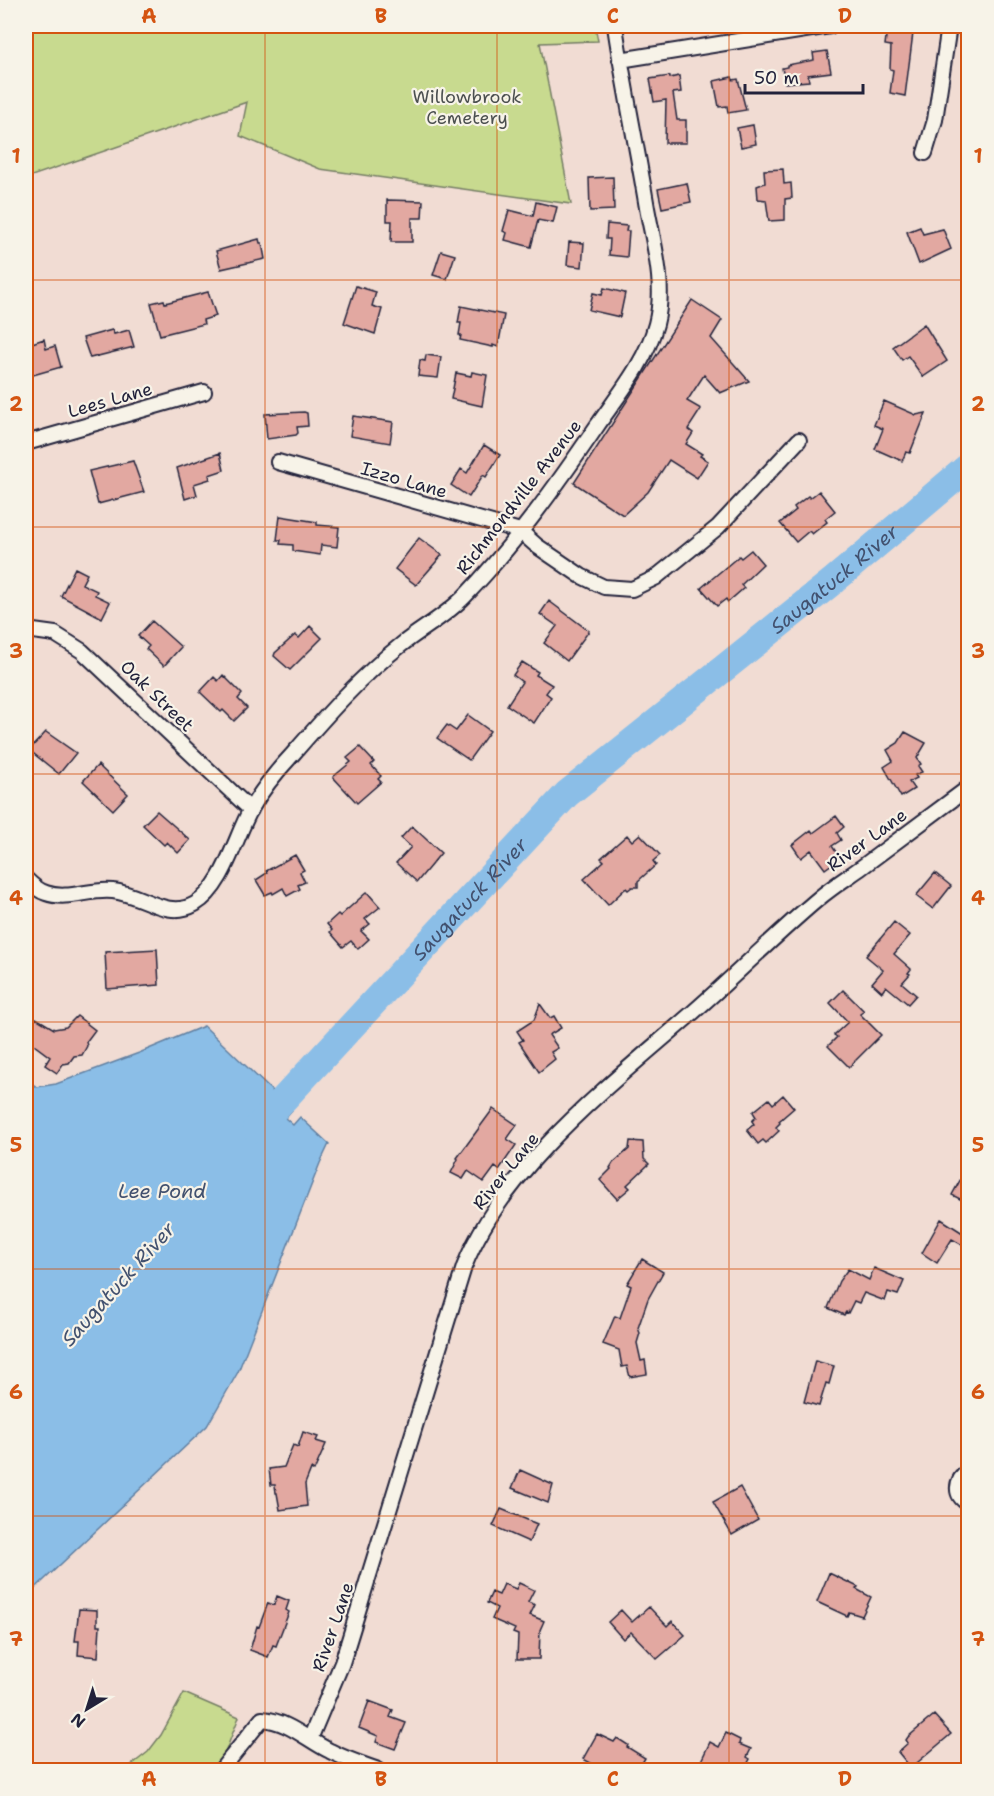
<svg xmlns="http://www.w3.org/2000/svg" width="994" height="1796" font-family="'Shantell Sans',sans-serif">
	<rect width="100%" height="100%" fill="#f1dcd3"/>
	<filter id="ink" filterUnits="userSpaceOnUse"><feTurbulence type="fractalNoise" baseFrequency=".0167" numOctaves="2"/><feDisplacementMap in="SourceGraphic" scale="12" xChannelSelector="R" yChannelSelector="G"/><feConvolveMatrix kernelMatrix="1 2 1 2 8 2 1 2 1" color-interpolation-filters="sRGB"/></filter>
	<g filter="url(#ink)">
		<path fill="#c8da8f" stroke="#757e65" stroke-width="1.5" d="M26,26H595L598,41L540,43L571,204L320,169L240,136L247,102L26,178Z
			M184,1693L239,1717L223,1758L222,1770H125L148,1752L161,1735Z"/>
		<path fill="#8bbee7" stroke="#6180a2" stroke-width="1.5" d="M204,1026L292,1110L285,1118L293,1125L300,1117L329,1144L320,1163L238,1372L207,1426L26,1597V1080L37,1087L56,1084L139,1053Z"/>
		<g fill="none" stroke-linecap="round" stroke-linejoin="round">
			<path stroke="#8bbee7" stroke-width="28" id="s1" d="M256,1129L567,794L833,581L968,467"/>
		</g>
		<path fill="#e2a8a1" stroke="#22223b" stroke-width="1.5" d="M887,29L913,33L905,96L890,93L893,70L890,69L891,46L885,45Z
			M827,51L831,72L808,75L809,81L785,83L782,68L787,67V65L814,60L813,53Z
			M670,76V78L679,76L681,92L673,93L677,120H686V143H665L666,100L654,102L650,79Z
			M732,77L733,80L738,79L746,110L728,113L727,106L719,107L714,81Z
			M753,125L756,144L741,147L737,128Z
			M783,169L784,184L791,183L792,198L785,199V220L769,221L766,200L758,199L757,186L765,183L764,170Z
			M613,177L614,210L590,211L589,178Z
			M687,183L691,202L662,208L658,189Z
			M387,200L423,201L422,218H412V242H391L392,221H387Z
			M536,202L557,207L553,223L538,220L531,247L505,240L507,233L503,231L509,210L533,216Z
			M607,224L627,226L626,231H629L627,257L609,255L610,239H606Z
			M920,227L923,234L943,229L951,249L919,264L907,232Z
			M259,239L260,243H262L265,259L221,269L216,251Z
			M569,242L584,243L582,267L567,265Z
			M441,251L455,255L447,279L433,275Z
			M356,286L376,292L372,306L382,309L375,334L344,323Z
			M604,288L625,293L620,317L589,310L593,293L602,295Z
			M208,292L216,316L203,320L204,324L160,335L151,303L164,300L165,303Z
			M692,300L722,320L711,338L749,381L720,393L704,375L687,401L701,409L688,429L693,433L686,444L702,454L700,456L708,461L697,478L669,460L648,492L623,515L574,483Z
			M461,306L504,315L498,347L493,345V347L460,340L461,335H459L461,323H458Z
			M924,324L947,361L923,377L908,356L902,360L893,347Z
			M112,330L114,334L129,330L134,347L90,358L83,338Z
			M44,339L46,349L55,346L61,367L26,377V354L31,352L29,344Z
			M426,355L441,357L438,378L418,376L420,360L425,361Z
			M472,372L487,375L482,406L451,399L456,373L471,376Z
			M884,401L916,415L926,413L910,453L906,452L902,461L875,449L883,429L874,425Z
			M304,412L307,413L308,426L297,427L298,433L296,435L267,439L265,414Z
			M353,416L393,422L390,443L350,436Z
			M484,445L500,455L486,477L483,475L469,497L451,485L461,469L467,473Z
			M220,453L224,470L209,475L210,479L194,484L197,495L185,499L177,468Z
			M133,461L144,492L98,504L89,471Z
			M819,491L835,511L825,519L827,522L812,534L809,531L796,542L780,523L796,510L794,507L808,496L810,498Z
			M280,516L317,522V525L339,527L337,547L321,545L320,555L293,551V545L280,544L281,540H277Z
			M419,538L442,555L416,585L395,569Z
			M751,550L763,564L741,585L744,588L728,602L726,599L717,606L701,588L739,556L741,558Z
			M75,568L87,574L82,584L97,591L95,595L110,602L102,618L61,596Z
			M549,601L589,631L567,661L544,643L557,626L540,614Z
			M152,621L181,647L164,666L146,649L149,646L138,636Z
			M310,626L322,638L290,670L274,656L275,653L295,635L299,638Z
			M522,662L538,672L536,675L552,685L546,693L551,697L534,723L507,705L522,682L513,675Z
			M223,675L242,694L238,699L247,708L234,721L223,710L221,712L200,692L214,677L218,681Z
			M468,715L490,731L469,760L437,738L447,725L456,731Z
			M46,732L76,753L59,774L29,750Z
			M905,732L926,743L917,758L921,764L918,766L922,772L915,775L917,778L909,782L914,789L901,797L884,767L893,761L887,750L898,743Z
			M360,747L374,762L371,765L381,776L378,779L381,782L357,803L333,777L351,762L347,758Z
			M98,765L128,794L113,810L83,781Z
			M157,811L190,840L178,853L167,842L164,845L143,825Z
			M836,816L844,827L837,833L841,840L832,846L840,858L825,869L811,850L801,858L792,845L811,830L813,833Z
			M412,826L441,853L417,882L396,863L411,847L401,838Z
			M640,834L660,855L653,861L656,865L638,881V887H632L628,890L626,888L608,905L584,879L604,861L601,858L627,835L632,841Z
			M295,855L304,870L300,872L305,882L298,885L300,889L287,896L283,888L273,894L272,892L265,895L256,880L267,873L266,871Z
			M935,873L951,886L933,909L916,896Z
			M367,892L380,907L365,919L370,924L361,931L369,939L358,949L351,941L343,947L330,932L332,930L327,924L338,914L340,916Z
			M894,922L910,935L894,954L911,969L908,973L910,974L902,983L916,995L908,1004L886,986L882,992L872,983L883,970L866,956Z
			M157,949L159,985L107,989L105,952Z
			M843,990L864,1011L860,1014L881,1035L849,1067L828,1046L837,1037L834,1035L848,1022L830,1003Z
			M540,1004L550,1018L554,1016L561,1028L549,1035L558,1048L551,1052L555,1059L539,1072L519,1042L523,1040L517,1031L534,1020Z
			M77,1016L95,1030L86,1042L87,1046L82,1055L74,1056L69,1063L63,1064L57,1073L45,1065L50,1057L30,1042L31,1040L26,1037V1029L36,1018L54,1029L66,1027Z
			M783,1095L794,1108L779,1121L780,1123L776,1127L779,1131L766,1143L763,1140L758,1144L747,1130L754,1124L752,1121L756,1117L753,1112L769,1099L773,1104Z
			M493,1109L517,1125L507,1139L516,1145L499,1170L495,1167L484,1182L468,1171L463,1179L451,1173L458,1159L457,1158Z
			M630,1141L643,1142L644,1159L649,1164L627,1185L630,1188L617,1199L600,1180L611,1169L610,1168L613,1163L629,1149Z
			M969,1164V1194L964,1201L952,1195Z
			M941,1219L969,1237V1243L966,1247L952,1239L937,1263L922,1253Z
			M642,1259L663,1272L648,1299L638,1328L640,1333L637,1343L641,1361L645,1360L647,1374L630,1377L627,1366L622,1367L619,1350L603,1344L615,1316L620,1318L631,1286L627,1284Z
			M874,1268L904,1281L898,1295L888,1292L885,1301L864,1293L859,1303L854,1301L848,1313L846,1312L844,1315L828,1308L839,1281L848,1269L869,1280Z
			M815,1361L834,1366L829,1384L826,1383L819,1406L804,1402Z
			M303,1432L318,1437L316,1441L326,1444L314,1471L311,1469L305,1484L307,1506L280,1510L277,1493H276L275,1485H271L269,1469L284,1467L293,1445L298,1447Z
			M520,1470L553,1485L548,1503L512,1488Z
			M740,1487L758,1520L732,1535L713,1502Z
			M501,1509L537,1524L529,1542L493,1526Z
			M829,1573L858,1587L856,1589L871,1597L862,1616L849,1612L847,1616L817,1602Z
			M519,1583L534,1590L528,1602L535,1605L530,1615L544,1621L540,1630L539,1659H517L518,1635L513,1633L515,1629L492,1619L497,1608L487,1603L492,1592L499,1595L504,1584L516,1589Z
			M277,1596L289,1601L286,1610L289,1612L276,1646L273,1645L268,1657L250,1650L257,1626L259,1627L268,1603L274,1605Z
			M649,1607L667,1626L672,1621L685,1635L657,1659L631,1632L623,1639L608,1622L621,1610L632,1622Z
			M79,1609L97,1610V1626H100L98,1657L78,1655L79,1641H75Z
			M369,1701L393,1710L390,1717L406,1723L395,1749L376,1742L378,1736L359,1728Z
			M934,1715L951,1734L911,1768L898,1752L908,1743L906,1740L908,1737Z
			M726,1733L740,1740L739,1744L751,1749L747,1757L750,1759L744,1770H721L700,1763L710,1742L719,1747Z
			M597,1734L614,1742L617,1738L628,1745L627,1747L645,1758L638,1770H604L583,1759Z"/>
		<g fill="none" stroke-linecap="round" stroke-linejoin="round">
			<defs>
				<path id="street" d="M620,60L830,26
					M925,153L935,120L949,26
					M26,443L204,392
					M278,462L520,531L537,546L581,576L604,587L632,589L655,578L718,527L799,440
					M26,630L55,634L82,651L251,810
					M26,879C31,884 39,891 46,893C68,901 91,888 113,891C142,894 167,920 195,904C224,887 235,837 251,809C262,789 277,771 292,755C325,717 361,676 401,645C422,628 446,616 465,596C514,545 557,485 597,426C619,394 646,362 656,324C666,286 654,246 647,208C637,147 624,87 615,26
					M968,1472C955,1480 954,1496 968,1503
					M310,1739L342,1663L464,1267C503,1167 611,1084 690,1015C734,977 774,936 818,899C832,887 848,877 862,867C898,840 933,814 968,788
					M221,1770L262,1719C289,1721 307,1740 330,1751C345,1759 362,1764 378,1770"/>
			</defs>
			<use href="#street" stroke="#22223b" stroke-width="18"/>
			<use href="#street" stroke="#f7f3e8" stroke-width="14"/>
		</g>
	</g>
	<path fill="none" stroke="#d45411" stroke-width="1.5" stroke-opacity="0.55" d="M265,26V1770M497,26V1770M729,26V1770M26,280H968M26,527H968M26,774H968M26,1022H968M26,1269H968M26,1516H968"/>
	<g text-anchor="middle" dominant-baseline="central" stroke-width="4.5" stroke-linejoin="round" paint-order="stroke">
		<g font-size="18" fill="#4c5050" stroke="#f7f3e8">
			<text x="467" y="97">Willowbrook<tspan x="467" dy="21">Cemetery</tspan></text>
		</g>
		<g font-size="18" fill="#22223b" stroke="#f7f3e8">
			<text transform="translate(110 400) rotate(-16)">Lees Lane</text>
			<text transform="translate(404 480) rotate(16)">Izzo Lane</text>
			<text transform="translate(519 497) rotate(-52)">Richmondville Avenue</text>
			<text transform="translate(157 696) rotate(44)">Oak Street</text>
			<text transform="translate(867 840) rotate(-36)">River Lane</text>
			<text transform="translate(506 1171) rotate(-51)">River Lane</text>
			<text transform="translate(333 1627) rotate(-71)">River Lane</text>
		</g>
		<g font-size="20" font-style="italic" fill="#42516f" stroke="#f7f3e8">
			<text stroke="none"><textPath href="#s1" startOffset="800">Saugatuck River</textPath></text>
			<text stroke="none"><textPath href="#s1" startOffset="314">Saugatuck River</textPath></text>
			<text x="162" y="1191">Lee Pond</text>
			<text transform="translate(118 1284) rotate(-48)">Saugatuck River</text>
		</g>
	</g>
	<rect width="994" height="1796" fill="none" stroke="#f7f3e8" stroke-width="66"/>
	<g transform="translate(87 1709) rotate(218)" stroke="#f7f3e8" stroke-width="4.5" paint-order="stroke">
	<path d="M0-4.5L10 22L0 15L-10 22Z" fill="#22223b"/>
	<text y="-9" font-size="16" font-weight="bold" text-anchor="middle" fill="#22223b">N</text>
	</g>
	<path d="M745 84v9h118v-9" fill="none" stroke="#22223b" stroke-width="3"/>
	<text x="754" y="84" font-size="18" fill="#22223b" stroke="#f7f3e8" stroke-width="4.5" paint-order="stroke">50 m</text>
	<rect x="33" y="33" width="928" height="1730" fill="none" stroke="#d45411" stroke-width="2"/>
	<g font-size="20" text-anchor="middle" font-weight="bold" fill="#d45411">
		<text x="149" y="23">A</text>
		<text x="381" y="23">B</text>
		<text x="613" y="23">C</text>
		<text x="845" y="23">D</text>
		<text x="16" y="163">1</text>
		<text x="978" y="163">1</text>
		<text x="16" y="411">2</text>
		<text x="978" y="411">2</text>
		<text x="16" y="658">3</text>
		<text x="978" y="658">3</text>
		<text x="16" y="905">4</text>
		<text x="978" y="905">4</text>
		<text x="16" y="1152">5</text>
		<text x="978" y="1152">5</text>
		<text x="16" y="1399">6</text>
		<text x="978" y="1399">6</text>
		<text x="16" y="1646">7</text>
		<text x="978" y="1646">7</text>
		<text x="149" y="1786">A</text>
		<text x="381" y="1786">B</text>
		<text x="613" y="1786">C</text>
		<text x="845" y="1786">D</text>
	</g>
</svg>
